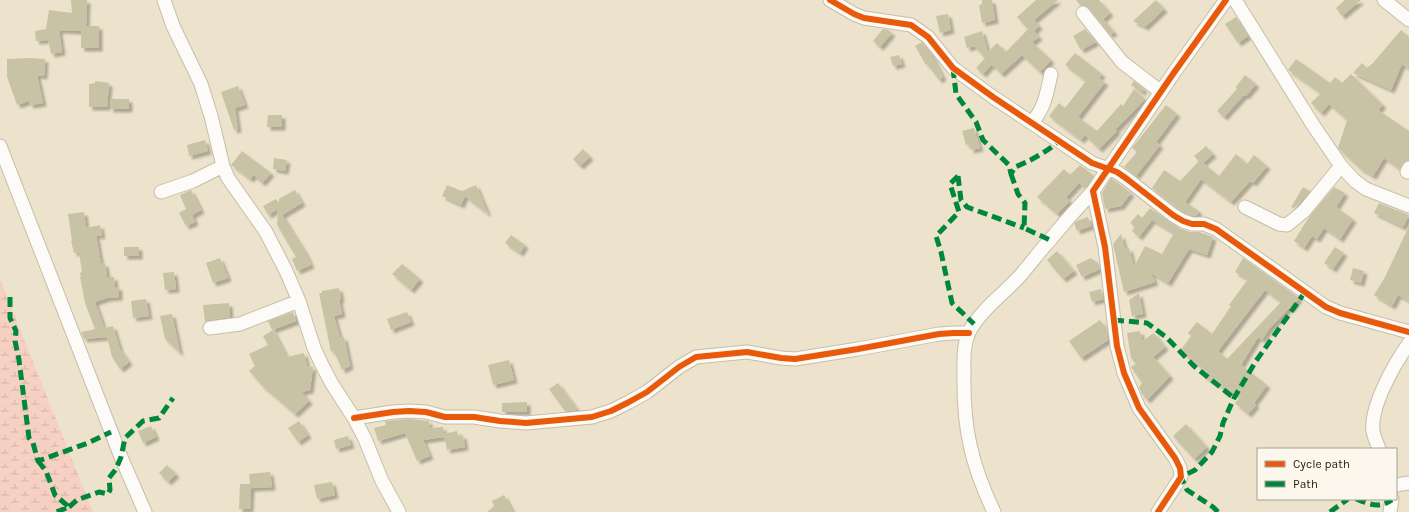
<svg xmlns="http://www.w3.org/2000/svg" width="1409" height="512" font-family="Karla,sans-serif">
	<defs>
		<pattern id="wetland-marsh" width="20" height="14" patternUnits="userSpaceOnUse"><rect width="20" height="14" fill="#f6d1c3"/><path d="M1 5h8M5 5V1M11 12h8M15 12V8" fill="none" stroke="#d3b3a6"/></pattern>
		<filter id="shadow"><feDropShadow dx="3.5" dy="3.5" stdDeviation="1" flood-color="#0004"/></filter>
	</defs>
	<rect width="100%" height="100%" fill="#ede2cb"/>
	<path fill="url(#wetland-marsh)" d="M0,279L93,512H0Z"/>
	<path fill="#c9c3a5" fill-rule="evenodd" filter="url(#shadow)" d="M71,0H87L86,26H99V48H81V31L59,30L62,52L51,54L48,40L36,41L35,31L46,29L49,10L72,13Z
		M982,0H992L995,20L982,23L979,5L982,4Z
		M1036,0H1058L1034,20L1039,26L1034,31L1039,37L1032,42L1051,60L1040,72L1022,55L1001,74L992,64L993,67L991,65L983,74L976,68L985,58L974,46L967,48L964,37L982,31L988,52L997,43L1006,52L1028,29L1017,17Z
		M1076,0H1099L1110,13L1103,19L1114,32L1110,35L1089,8L1086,5L1081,6Z
		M1156,0L1164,9L1145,27L1133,21Z
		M1345,0H1361L1342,16L1336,8Z
		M948,14L951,30L940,33L936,16Z
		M1236,17L1248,36L1238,43L1225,24Z
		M883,29L888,30L892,33L880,47L873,41Z
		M1085,29L1096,42L1081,50L1073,36Z
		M1401,30L1409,37V69L1402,64L1391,90L1353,73L1362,63L1367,68L1373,63Z
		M922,42L930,52L943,77L939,80L927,64L926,65L915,46Z
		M1075,53L1102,74L1099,78L1105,82L1078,117L1097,131L1121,104L1123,106L1134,89L1145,99L1115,130L1117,131L1099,149L1085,135L1081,140L1049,116L1059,103L1065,108L1086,81L1065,65Z
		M899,55L902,64L893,66L890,57Z
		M30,58L45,59L44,76L37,75L43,103L30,105L29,101L17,105L7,77V59Z
		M1296,59L1330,83L1335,77L1342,83L1351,74L1383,105L1378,110L1409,131V160L1404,162L1400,169L1384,158L1373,176L1361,169L1340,150L1338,148L1347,120L1329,104L1321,113L1311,103L1321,93L1288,70Z
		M1245,75L1256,84L1246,96L1244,95L1224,117L1217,111L1237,89L1235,88Z
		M95,81L109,83L107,107H89V84L95,83Z
		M1134,81L1144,89L1142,92L1131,85Z
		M238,86L245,105L235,108L238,129L234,130L221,92Z
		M110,99H129V109H110Z
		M1166,105L1177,114L1156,142L1160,145L1136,176L1124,167L1137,152L1132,148Z
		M268,115H282V127H267Z
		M974,128L980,148L971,150L969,144L966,145L962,131Z
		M205,140L208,151L189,156L187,145Z
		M1206,146L1213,154L1203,163L1219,176L1236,154L1247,164L1254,155L1267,166L1253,183L1250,181L1231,202L1201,179L1185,202L1199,211L1196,216H1193L1178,208L1152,188L1164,170L1180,181L1199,161L1194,156Z
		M583,149L590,157L580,166L573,159Z
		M242,151L271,173L262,183L254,175L250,179L231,165Z
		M274,158L287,160L285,171L273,169Z
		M1080,165L1094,176L1085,188L1079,183L1066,197L1070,201L1057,214L1037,197L1064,169L1070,175Z
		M1111,178L1131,193L1121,206L1105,209L1102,193Z
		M447,185L462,191L476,185L488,214L465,196L461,205L442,196Z
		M1303,187L1310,191L1294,208L1291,207Z
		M1334,187L1345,193L1336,207L1353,219L1340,239L1324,228L1317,239L1312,236L1304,248L1294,241L1309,217Z
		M191,190L201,210L192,215L195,222L186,226L179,213L186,209L180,195Z
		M295,190L302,203L282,215L305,252L311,265L297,271L292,259L296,257L277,225L278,209L268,215L263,206L276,199L279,203V199Z
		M1379,203L1409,215L1403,227L1374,213Z
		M1150,208L1179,228L1190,232H1199L1213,237L1207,255L1189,249L1168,283L1151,273L1155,282L1124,292L1113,244L1121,234L1125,249L1129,248L1134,267L1145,246L1162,254L1174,233L1152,220L1139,237L1132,231L1135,227L1130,223L1138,214L1142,218Z
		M84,212L86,228L100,225L102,236L96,235L101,264L105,263L107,277H114L115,287H119V297L107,298L95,302L104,328L113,326L120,349L129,362L120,369L112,357L107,337L84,339L81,332L95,329L85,303L80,277H81L80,273L82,272L79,252L74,253L71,241H72L68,214Z
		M1088,217L1091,226L1077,231L1074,223L1077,221Z
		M1409,226V301L1398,295L1392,306L1374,295L1385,277Z
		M511,235L525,245L520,253L505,243Z
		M124,247H139V256H124Z
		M1335,247L1344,253L1333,269L1324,263Z
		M1057,251L1074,271L1063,279L1047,260Z
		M220,258L228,278L213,283L206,263Z
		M1091,258L1099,264L1100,269L1082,277L1076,265Z
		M1243,258L1299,298L1291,309L1289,308L1269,329L1262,340L1258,337L1241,365L1267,385L1254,403L1256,405L1248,414L1235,403L1240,397L1203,376L1208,372L1180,351L1191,336L1188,333L1197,322L1212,334L1231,306L1229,305L1248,279L1235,272ZM1265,290L1281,302L1227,359L1218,351Z
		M402,264L420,279L411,290L392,274Z
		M1353,268L1364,271L1361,283L1350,280Z
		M174,272L176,289L165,290L163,273Z
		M339,288L341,299L339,300L342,314L334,316L340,338L344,337L350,366L342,370L334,351L331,352L319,293H322V291Z
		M1101,289L1103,299L1092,302L1089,292Z
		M1139,293L1143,314L1132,316L1129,300Z
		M146,299L149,316L133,318L131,301Z
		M229,303L230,317L209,320L205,322L203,305Z
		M293,312L296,321L272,330L268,321Z
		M407,312L411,322L391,330L387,319Z
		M172,314L180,353L165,339L160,316Z
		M1100,320L1107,330L1108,340L1081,358L1069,341Z
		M273,330L287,357L304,353L307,366L313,367L310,390L302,392L309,401L295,414L260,384V383L249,371L255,366L249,354L268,345L263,336Z
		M1140,331L1142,341L1154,333L1165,347L1153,357L1170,376L1147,400L1142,394L1139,387L1142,383L1131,367L1136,364L1131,358L1127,333Z
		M509,360L514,380L493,385L488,365Z
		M558,383L577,409L574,411H565L549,389Z
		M527,402V412H502V403Z
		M409,419L429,421L430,428L443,427L444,437L423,440L430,456L417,461L405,433L378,441L374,428L386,425L385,421Z
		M299,421L308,435L298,442L288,428Z
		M1186,424L1207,447L1194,459L1173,436Z
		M151,426L156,437L143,443L138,431Z
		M457,431L458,436L463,435L465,447L447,450L444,434Z
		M348,436L351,445L336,449L334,440Z
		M167,465L176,474L168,482L159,473Z
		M270,472L272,487L251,488L250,509H239L240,484H250L249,474Z
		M332,482L335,495L317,499L314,485Z
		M504,495L513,512H487L494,506L492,501Z"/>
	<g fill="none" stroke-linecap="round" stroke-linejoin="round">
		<defs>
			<path id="street" d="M164,0L173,26L201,84L211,116L223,166L228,178L266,232L286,271L299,301L314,348L322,365L332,384L354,418L365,439L382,481L399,512
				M830,0L854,14L864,18L911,25L928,37L953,68L993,97L1092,163L1117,172L1127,179L1173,215L1183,221L1192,224H1204L1216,229L1326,307L1340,313L1409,332
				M1235,0L1313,125L1341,166L1355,181L1366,189L1409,206
				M1384,0L1409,20
				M1083,13L1122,62L1161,92
				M1032,122C1045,108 1047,92 1051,74
				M0,146L121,457L145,512
				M1407,172L1409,168
				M161,192L193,181L223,166
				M1245,207L1279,224L1287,225L1304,211L1341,166
				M210,328L240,324L299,301
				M354,418L393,412L409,411L426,412L445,417H474L500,421L526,423L592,417L611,411L629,402L647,392L679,367L696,357L747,352L781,358L795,359L858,349L939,334L953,333H969
				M1379,449C1377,443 1374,437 1373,431C1370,406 1395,363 1409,343
				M1396,485L1409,483
				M994,512C971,464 963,427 964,374C964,360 963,346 969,332C980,311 1002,295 1018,278C1029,266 1038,253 1049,241C1063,224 1078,207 1093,191
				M1158,512L1181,477L1180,468L1175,458L1139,408L1124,373L1117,346L1105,247L1093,191L1173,74L1226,0
				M1390,512L1392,499"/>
		</defs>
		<use href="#street" stroke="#c7bea9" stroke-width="15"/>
		<use href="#street" stroke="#fcfbf7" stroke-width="13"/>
		<path stroke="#00873e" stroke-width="5" stroke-dasharray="10 5" stroke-linecap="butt" d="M953,68L956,94L976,122L983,140L1009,165L1011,174L1015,167C1026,163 1053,149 1059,140
			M1011,174L1018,194L1025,203L1024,228L1050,240
			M958,176L950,184L959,212L936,236L941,252L952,303L974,324
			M958,176L961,200L967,207L1024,228
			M10,297V318L16,331L15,341L19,360L29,438L33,443L38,461L88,443L111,432
			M1114,320L1147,323L1166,337L1194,366L1234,398
			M38,461L46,471L55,495L69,507L56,512
			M1356,499C1370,504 1378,509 1392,500
			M69,507L77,500L99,492L108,494L110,490L109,478L116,469L121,457L125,438L143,421L159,418L173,398
			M1218,512L1213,507L1187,490L1181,477L1195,470L1212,452L1220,436L1223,423L1234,398L1256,361L1305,292
			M1330,512L1348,499"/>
		<defs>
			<path id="cycleway" d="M830,0L854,14L864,18L911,25L928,37L953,68L993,97L1092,163L1117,172L1127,179L1173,215L1183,221L1192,224H1204L1216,229L1326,307L1340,313L1409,332
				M354,418L393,412L409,411L426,412L445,417H474L500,421L526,423L592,417L611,411L629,402L647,392L679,367L696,357L747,352L781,358L795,359L858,349L939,334L953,333H969
				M1158,512L1181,477L1180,468L1175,458L1139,408L1124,373L1117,346L1105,247L1093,191L1173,74L1226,0"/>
		</defs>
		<use href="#cycleway" stroke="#fbf7ec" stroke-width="8"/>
		<use href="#cycleway" stroke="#e8590c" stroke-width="6"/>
	</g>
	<rect x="1257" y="448" width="140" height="52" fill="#fbf7ec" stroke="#a7a192"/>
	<rect x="1265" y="461" width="20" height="6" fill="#e8590c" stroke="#a7a192"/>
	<text x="1293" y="468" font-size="12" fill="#2a210b">Cycle path</text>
	<rect x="1265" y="481" width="20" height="6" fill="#00873e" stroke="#a7a192"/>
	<text x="1293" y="488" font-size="12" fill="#2a210b">Path</text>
</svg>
